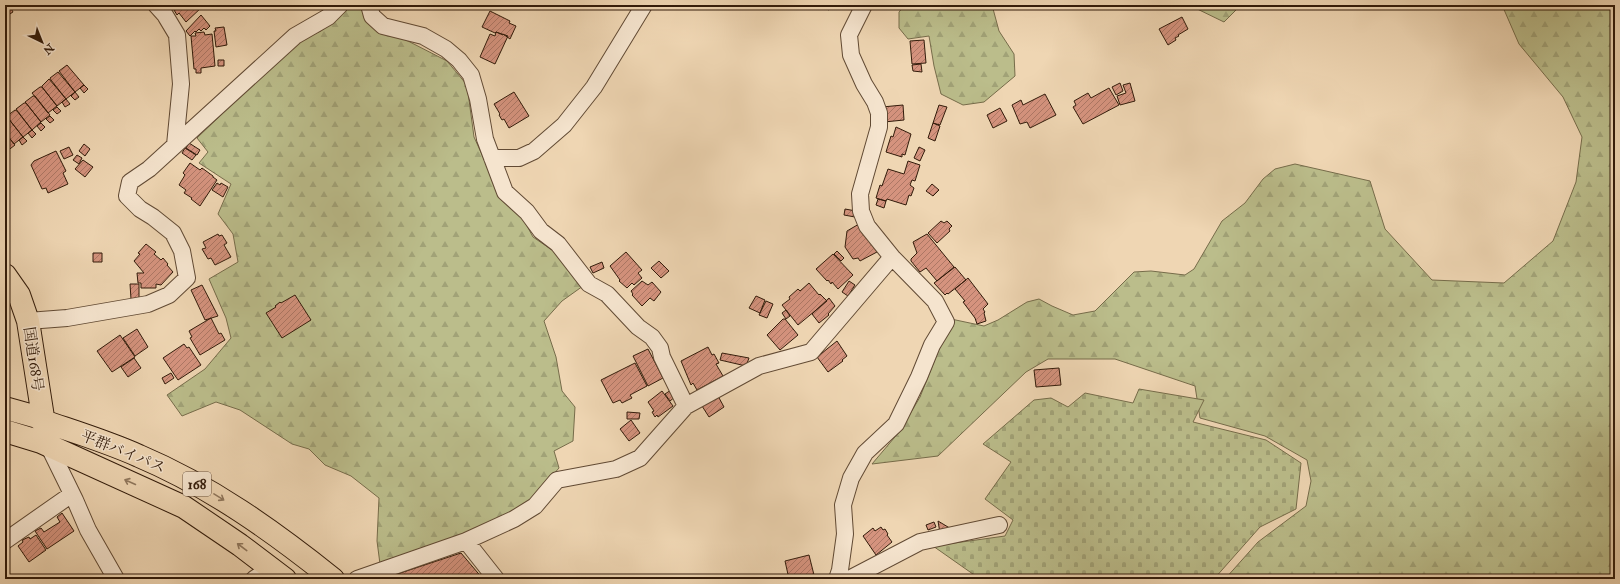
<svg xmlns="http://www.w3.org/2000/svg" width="1620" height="584" font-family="'IM FELL Double Pica','Noto Serif JP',serif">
	<defs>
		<pattern id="forest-firs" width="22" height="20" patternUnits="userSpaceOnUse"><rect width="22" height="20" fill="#bbbd8b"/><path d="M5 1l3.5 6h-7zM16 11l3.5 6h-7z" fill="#a1a277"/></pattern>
		<pattern id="cemetery-stones" width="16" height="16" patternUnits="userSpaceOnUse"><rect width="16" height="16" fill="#bbbd8b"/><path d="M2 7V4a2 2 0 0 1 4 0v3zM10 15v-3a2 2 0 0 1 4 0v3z" fill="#a1a277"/></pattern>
		<pattern id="building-hatch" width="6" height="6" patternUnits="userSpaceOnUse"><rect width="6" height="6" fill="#d5937e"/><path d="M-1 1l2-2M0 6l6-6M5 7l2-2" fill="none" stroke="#ad7765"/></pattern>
	</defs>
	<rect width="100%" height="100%" fill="#efd6b3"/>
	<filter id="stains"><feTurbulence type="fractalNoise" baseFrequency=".005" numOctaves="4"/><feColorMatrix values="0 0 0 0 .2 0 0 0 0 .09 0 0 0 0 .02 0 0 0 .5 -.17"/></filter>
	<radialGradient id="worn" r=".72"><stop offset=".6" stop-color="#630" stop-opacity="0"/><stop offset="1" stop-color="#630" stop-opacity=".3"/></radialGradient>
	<path fill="url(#forest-firs)" stroke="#766c4a" d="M345,5H373L369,14L406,40L447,61L467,85L474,137L500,194L521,215L533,237L555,252L583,286L562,301L544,321L556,357L562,391L575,407L573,441L554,451L559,468L527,504L493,524L380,564L377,541L379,498L351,476L325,465L309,449L292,444L240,410L216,402L182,416L167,395L205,369L231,338L226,318L209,279L238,262L233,234L218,214L231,184L199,163L208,152L197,138L284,54L300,40L321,31L342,13Z
		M905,5H992L999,31L1014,54L1015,76L984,102L963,105L941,94L934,66L929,36L908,39L899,28V12Z
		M1189,5H1241L1224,22Z
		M1502,5H1615V579H1225L1258,542L1306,506L1311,481L1307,460L1265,436L1200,418L1195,386L1115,359H1048L1026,372L938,456L872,464L900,431L920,397L951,319L984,326L998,320L1027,302L1039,299L1052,306L1073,315L1095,311L1134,272L1151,271L1185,275L1194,269L1222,221L1245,203L1263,179L1275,169L1295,164L1370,181L1385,229L1432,280L1504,283L1553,241L1576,182L1582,137L1563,97L1519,44Z"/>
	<path fill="url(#cemetery-stones)" stroke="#766c4a" d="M1139,389L1204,400L1193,422L1266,440L1301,463L1296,509L1260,527L1214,579H980L933,546L1005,536L1013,520L985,499L1011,462L983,444L1034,400L1051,398L1068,407L1085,393L1133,403Z"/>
	<path fill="url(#building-hatch)" stroke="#321b0a" d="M5,5H9L13,12L5,17Z
		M171,5H200L202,7L186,22L179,13L177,15Z
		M825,5H837L828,10Z
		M490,11L510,21L509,23L516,26L510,39L503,34V35L496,32L495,33L482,27Z
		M201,15L210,26L206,30L204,28L201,31L199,29L196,32L195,31L190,36L186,31Z
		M1182,17L1188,29L1178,35L1179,36L1175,38L1176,40L1168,45L1159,29Z
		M224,27L227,45L216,47L214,31H216L215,28Z
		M204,32L205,35L212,34L215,66L201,68V73H196V69H194L191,36H196L195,33Z
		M496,32L508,36L495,64L480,57L490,34L495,36Z
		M924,40L926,63L912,64L910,41Z
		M218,60H224V66H218Z
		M921,64L922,72L913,71L912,65Z
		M67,65L84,85L75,92L59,71Z
		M58,72L75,92L66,99L51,80L50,78Z
		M49,79L66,99L57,106L42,87V86Z
		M1120,83L1123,91L1116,95L1112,87Z
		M1130,83L1135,101L1120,105L1117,96L1126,93L1123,85Z
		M84,85L88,89L84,93L80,88Z
		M40,87H42L57,106L48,113L32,93Z
		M1109,88L1119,105L1083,124L1073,107L1076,105L1074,101L1088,93L1091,98Z
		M75,92L79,97L75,100L71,96Z
		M514,92L529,116L509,128L504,119L502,120L499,115L500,114L494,104Z
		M1045,94L1056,115L1030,128L1027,122L1020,124L1012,105L1021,100L1023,105Z
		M33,96H35L50,115L41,122L26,103L25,102Z
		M66,99L70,104L65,107L62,102Z
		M24,103H26L41,122L32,130L16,109Z
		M903,105L904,120L884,122L882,107Z
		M939,105L947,107L940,125L933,123Z
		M57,107L61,111L57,114L53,110Z
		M1000,108L1007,121L993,128L987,115Z
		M15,110L17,111L32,130L23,137L8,118L7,116Z
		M50,116L54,120L50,123L46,119Z
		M6,117L8,118L23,137L14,144L5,132Z
		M41,123L45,127L41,131L37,126Z
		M933,123L940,126L935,141L928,138Z
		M896,127L911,134L905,155L902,154V157L886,152L891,136L893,137Z
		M32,130L36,134L32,138L28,133Z
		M5,133L15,145L6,152L5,151Z
		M23,137L27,141L22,145L19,140Z
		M189,143L200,150L197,155L186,148Z
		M84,144L90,149L85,156L79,151Z
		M69,147L73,155L64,159L60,151Z
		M919,147L925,150L920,161L914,158Z
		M185,148L196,155L192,160L182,153Z
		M56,151L66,171L63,173L68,184L48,193L46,188L42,189L31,165L34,161Z
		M77,155L82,158L79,164L73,160Z
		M83,160L93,167L85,177L75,169Z
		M908,161L920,165L915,181L912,180L910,185L914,188L911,196L909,195L906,205L887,199L886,201L876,198L880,185L882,186L888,169L904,174Z
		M190,163L200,170L202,168L213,176V177L217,180L200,206L191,199L192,198L184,193L186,190L179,185L185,175L183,173Z
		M217,183L220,185L221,183L228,187L223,197L212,190Z
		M932,184L939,190L933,196L926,191Z
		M878,199L886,201L884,208L876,205Z
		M845,209L856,211L855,217L844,215Z
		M941,221L944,223L947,221L952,226L949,229L950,231L937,243L928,233Z
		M859,224L877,252L860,261L858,258L853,259L845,247L847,231Z
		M218,234L219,236L222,235L227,243L224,245L231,257L215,265L211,258L208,259L202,249L206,248L203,242Z
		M927,234L954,267L937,281L926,268L920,272L911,261V259L917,253L913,242Z
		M146,244L156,252L154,254L161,260L163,258L168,264L167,265L173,272L161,285L156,284V288H141V283H138L137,273H144L134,261L140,254L138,253Z
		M837,251L844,258L841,261L834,254Z
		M626,252L642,270L638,273L642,278L634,285L632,283L627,288L619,281L620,280L610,266Z
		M93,253H102V262H93Z
		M833,254L853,275L838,289L832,282L831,284L828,280L827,281L816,269Z
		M659,261L669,271L661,278L651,268Z
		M602,262L604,268L593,273L590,267Z
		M955,267L966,280L948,294L947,293L945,295L934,283Z
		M968,278L988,304L983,309L985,312L984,313L986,321L977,324L975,318L963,302L965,301L955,289Z
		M642,281L648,285L652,282L661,292L654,301L650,298L642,306L632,295L633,294L631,291Z
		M849,281L855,285L848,296L842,292Z
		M809,283L819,295L820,294L827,301L798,325L782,305L790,299L789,297L798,289L800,291Z
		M130,284H139V298L131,299Z
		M202,285L218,316L205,320L191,290Z
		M295,295L311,320L282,338L266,313L276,307L275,306L280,302L281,303Z
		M756,296L765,300L760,313L749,308Z
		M829,298L835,306L828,314L829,315L819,323L812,314Z
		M766,301L773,304L767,318L759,315Z
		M786,310L790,316L786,319L782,313Z
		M211,318L219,334L221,333L225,340L200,355L190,338L192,337L189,331Z
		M783,319H785L798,335L780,350L767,335Z
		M137,329L148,347L135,356L123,338Z
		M120,335L135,357L112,372L97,351Z
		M837,341L847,356L842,360L843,361L828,372L817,357Z
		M184,344L187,348L189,347L201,365L178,380L163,358Z
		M708,347L712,355L714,354L719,363L716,364L723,376L697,390L693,383L691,385L681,361Z
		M648,349L663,378L648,386L633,356Z
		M722,353L749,358L746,366L720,360Z
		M134,358L141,368L128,377L121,367Z
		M635,363L647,386L630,395L632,398L622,403L620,400L613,403L601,380Z
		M1059,368L1061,385L1036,387L1034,370Z
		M171,373L174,378L165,384L162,378Z
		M671,390L676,396L670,401L665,394Z
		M662,391L673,406L658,417L657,415L655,417L652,412L654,411L648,402Z
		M718,396L724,407L709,417L702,406Z
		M627,412L640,413L639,419H627Z
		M631,420L640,433L629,441L620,429Z
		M62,513L74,531L47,549L35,531L41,528L44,532L60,522L57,517Z
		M938,521L953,530L940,533Z
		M934,522L936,527L928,530L926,525Z
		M881,527L883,530L885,529L888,534L887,535L892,542L876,555L863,536L873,528L875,531Z
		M36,535L46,550L29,562L18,546L23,542L22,540L29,537L30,539Z
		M461,553L483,579H382Z
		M809,555L815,579H789L785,561Z"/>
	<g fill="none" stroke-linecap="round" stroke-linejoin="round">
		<defs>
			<path id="street" d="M156,5L165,15L177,35L181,84L175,145
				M369,5L372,16L383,26L423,36L446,49L459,60L471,75L478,99L485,139L505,192L527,212L541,231L558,244L589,284L607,294L638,327L652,337L660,348L662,357L686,406
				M492,158H519L534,151L564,125L594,87L644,5
				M28,321L67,318L148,304L169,295L187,278L182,251L173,233L153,217L140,209L127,196L130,182L149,169L295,36L328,17L340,5
				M49,447L75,500L88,530L116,579
				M5,541L72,494
				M466,541L496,579
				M254,579L270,568
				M357,579L466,541L514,519L535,506L557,480L616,469L640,458L686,406L759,366L811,352L892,257
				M837,579L840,570L845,534L843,505L851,478L865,453L896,424L919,377L932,345L946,322L935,301L892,257L867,226L861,211L860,194L879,127V113L875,102L864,84L851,55L849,35L864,5
				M849,579L920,542L999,525"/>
			<path id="highway" d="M5,275L19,295L28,321L45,430
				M5,408L37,417L43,421C75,432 108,442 139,456C210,486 273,531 333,579
				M5,431L41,442L184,507L240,545L285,579"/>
		</defs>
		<use href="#street" stroke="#614a34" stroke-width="18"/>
		<use href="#highway" stroke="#321b0a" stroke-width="24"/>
		<use href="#street" stroke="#f5e4ce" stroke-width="16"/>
		<use href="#highway" stroke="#efd6b3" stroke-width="22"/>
	</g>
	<defs><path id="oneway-shaft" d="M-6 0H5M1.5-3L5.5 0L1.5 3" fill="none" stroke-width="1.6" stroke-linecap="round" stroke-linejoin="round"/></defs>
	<g stroke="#90785e">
		<use href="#oneway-shaft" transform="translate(130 482) rotate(-156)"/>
		<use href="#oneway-shaft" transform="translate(219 497) rotate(32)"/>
		<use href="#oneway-shaft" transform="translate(242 547) rotate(-143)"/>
	</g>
	<g text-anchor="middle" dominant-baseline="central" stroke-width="3" stroke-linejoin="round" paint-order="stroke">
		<rect fill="#f5e4ce" stroke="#6c5745" stroke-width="1" x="183" y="472" width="28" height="24" rx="3"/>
		<g font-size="14" font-weight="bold" fill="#321b0a">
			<text x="197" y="484">168</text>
		</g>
		<g font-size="15" fill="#321b0a" stroke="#f5e4ce">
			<text transform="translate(33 359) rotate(82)">国道168号</text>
			<text transform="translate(123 452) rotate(22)">平群バイパス</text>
		</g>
	</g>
	<rect width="1620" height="584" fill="none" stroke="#efd6b3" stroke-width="20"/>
	<rect x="6" y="6" width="1608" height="572" fill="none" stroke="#321b0a" stroke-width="2"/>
	<rect x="10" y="10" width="1600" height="564" fill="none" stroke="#321b0a"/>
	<g transform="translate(42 42) rotate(137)" stroke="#f5e4ce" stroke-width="3" paint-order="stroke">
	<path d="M0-3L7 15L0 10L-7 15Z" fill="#321b0a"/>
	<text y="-6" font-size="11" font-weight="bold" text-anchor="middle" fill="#321b0a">N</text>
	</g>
	<rect width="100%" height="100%" filter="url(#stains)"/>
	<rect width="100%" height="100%" fill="url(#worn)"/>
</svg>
